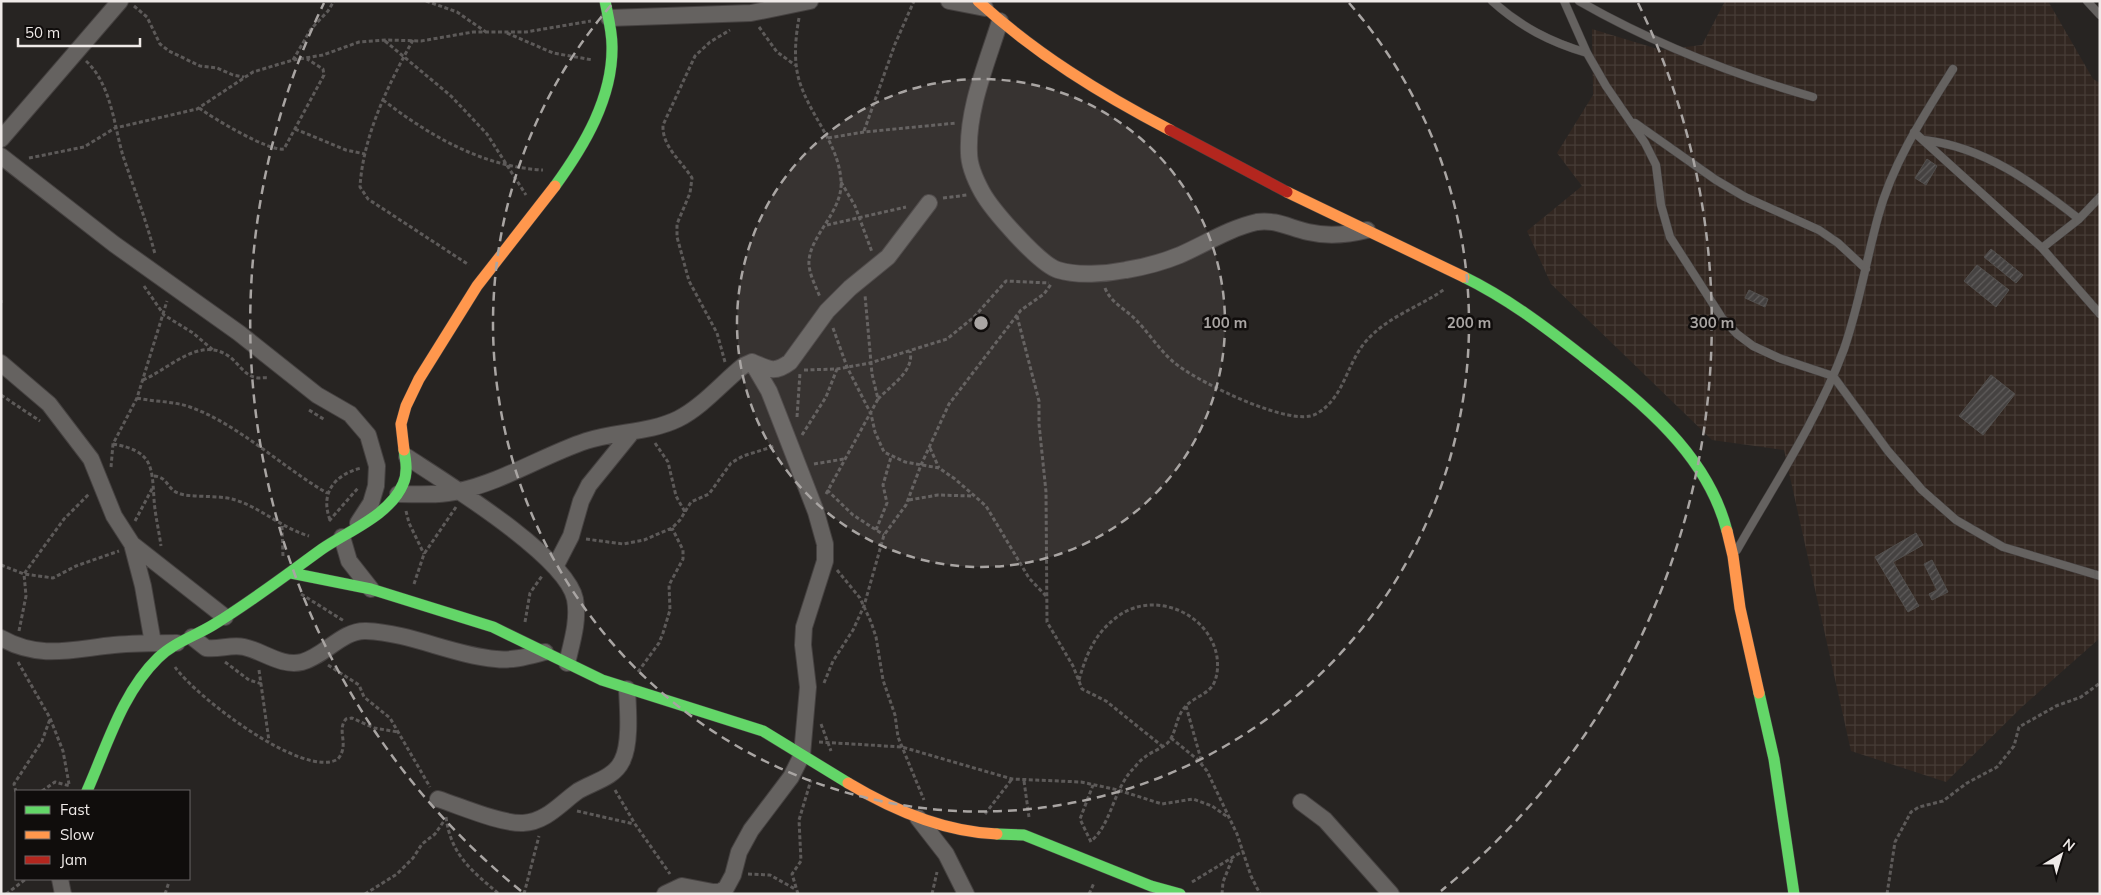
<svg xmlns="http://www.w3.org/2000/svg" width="2101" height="895" font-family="Mulish,sans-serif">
	<defs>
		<pattern id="industrial-grid" width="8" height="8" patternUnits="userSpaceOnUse" patternTransform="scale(1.25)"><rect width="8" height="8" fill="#322721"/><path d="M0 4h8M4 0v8" fill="none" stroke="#463c36"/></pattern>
		<pattern id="building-hatch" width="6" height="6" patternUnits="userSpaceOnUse" patternTransform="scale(1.25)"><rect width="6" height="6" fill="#454241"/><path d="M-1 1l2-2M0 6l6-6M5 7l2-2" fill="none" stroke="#605d5c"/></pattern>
	</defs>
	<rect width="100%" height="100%" fill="#272422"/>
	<path fill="url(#industrial-grid)" d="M1725,1H2048L2093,79L2100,83V638L2023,706L1946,782L1851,751L1784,450L1712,440L1551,284L1527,231L1582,186L1557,153L1593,95L1592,29L1661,50L1702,45Z"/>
	<path fill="url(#building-hatch)" stroke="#524f4d" d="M1927,159L1937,166L1926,185L1915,178Z
		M1991,249L2023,275L2016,283L1984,257Z
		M1977,265L2009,290L1996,307L1964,281Z
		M1749,290L1768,299L1765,307L1745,298Z
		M1991,375L2015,394L1983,435L1959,416Z
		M1916,533L1923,545L1893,562L1919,606L1908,612L1875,557Z
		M1932,560L1948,592L1932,600L1929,594L1937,590L1924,564Z"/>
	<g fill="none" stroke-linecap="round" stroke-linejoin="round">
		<defs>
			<path id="lane" d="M1492,1C1521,27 1550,42 1587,53
				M1564,1L1587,53L1606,86L1645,143L1656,165L1661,205L1670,237L1722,318L1737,334L1753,346L1779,358L1833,376L1888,451L1922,490L1956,520L2003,547L2100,576
				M1579,1C1652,43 1732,74 1813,97
				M2087,1L2100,15
				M1635,123L1716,180L1745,197L1819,230L1838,243L1866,269
				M1914,132L2042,248L2100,314
				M1924,140C1984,147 2032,182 2079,219
				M2042,248L2079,219L2100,197
				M1737,550C1774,485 1818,419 1844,349C1859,306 1866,261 1878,217C1892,164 1924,115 1953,69"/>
			<path id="street" d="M949,1L985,8
				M609,18L751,13L810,1
				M1000,21C987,63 967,109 969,153C969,167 976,181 982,192C992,210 1039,264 1058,270C1077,276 1106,274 1126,270C1144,267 1163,262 1180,255C1205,244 1230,228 1257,222C1275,219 1290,228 1308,232C1329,237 1347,235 1367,230
				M1,139L120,1
				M1,156L114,244L239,333L317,395L350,414L368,435L377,466L376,486L371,503L358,523
				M1,363L49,404L91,459L114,516L132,544L225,617
				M407,457C445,482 566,556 575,599C579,620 572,642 567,663
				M398,494C418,494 439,496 459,491C502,482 544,455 586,441C616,431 649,433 678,419C702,407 722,383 743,366L752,362C769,369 774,374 790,362L827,311L850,288L888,257L929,203
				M342,537L349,561L371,589
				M132,544L143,586L153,643
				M555,567L571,536L581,501L589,485L632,432
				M192,637L206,648C219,650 231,644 244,647C263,651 281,667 302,662C325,656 342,630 366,631C411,633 452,655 496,659C513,661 529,656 545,652
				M1,638C40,660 73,649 114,645C135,643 156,643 177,643
				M438,799C460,806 501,824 523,823C546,822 561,803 578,791C593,782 614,778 622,761C631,744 628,709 627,689
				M1301,802L1325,820L1391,894
				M918,818L946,854L966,894
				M60,879L63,894
				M665,894L682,886L713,892H720L726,888L733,875L739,852L751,830L791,777L802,755L808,687L803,645L804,627L825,561V544L816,512L778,414L769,391L752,362"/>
			<path id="fast" d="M555,186C584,146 613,98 612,46C612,31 608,16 605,1
				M1464,277C1507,298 1544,326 1581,355C1641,402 1707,453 1727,531
				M291,573L371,589L493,627L602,680L763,731L848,783
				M1759,693L1774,759L1794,894
				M87,791C107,746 122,693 158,658C173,643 195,636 213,625C251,602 286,575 322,549C348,531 390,515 403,484C408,473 406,461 404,450
				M997,834L1024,835L1151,886L1180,894"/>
			<path id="slow" d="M978,1C1036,54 1101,94 1170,130
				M1287,192L1464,277
				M404,450L401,424L406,406L419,379L477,286L555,186
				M1727,531L1733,556L1740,608L1759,693
				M848,783C893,810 944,832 997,834"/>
			<path id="jam" d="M1170,130L1287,192"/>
		</defs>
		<use href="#lane" stroke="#454140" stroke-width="9"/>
		<use href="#street" stroke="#454140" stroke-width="18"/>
		<use href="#fast" stroke="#454140" stroke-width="12"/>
		<use href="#slow" stroke="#454140" stroke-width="12"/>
		<use href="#jam" stroke="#454140" stroke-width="12"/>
		<path stroke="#5d5a59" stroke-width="3" stroke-dasharray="4 2.5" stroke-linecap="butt" d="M426,1L457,12L486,32
			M134,6L147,17L160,44L169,51L200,66L217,68L233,75L244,77
			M799,18C795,40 793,65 801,86C813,119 838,144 841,180C844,212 807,237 809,265C810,276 816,287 820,297
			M759,27L777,52L795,65
			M507,33L553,53L593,60
			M413,40C388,85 363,136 360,187L368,199L469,265
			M385,41L451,96L487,134L526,195
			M293,60L311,29L328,11L334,1
			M86,61C111,84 114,125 123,156C134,188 146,220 155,254
			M383,100C430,136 483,167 543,170
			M199,108C213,118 269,152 284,149L324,75L323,69L307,59
			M295,129L346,150L365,154
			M864,131L895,44L914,1
			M828,138L864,132L957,123
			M29,158L84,147L115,128L197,109L253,72L293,60L323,55L359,42L386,40L421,41L473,32H526L591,21
			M841,182L855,206L872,252
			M943,198L967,195
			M827,225L906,207
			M144,286L164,315L193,333L213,350
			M1105,288C1110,301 1123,308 1133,317C1150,333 1161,354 1180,367C1202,383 1291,428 1316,414C1345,398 1346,363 1367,340C1389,316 1419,307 1445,289
			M1,300V303
			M1017,316L1039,401V424L1046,492L1047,622L1073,666L1082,689L1106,701L1162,746
			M833,328L847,367L871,414L875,432L884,452L905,462L939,468L955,479L986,506L1029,578L1046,596
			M725,362L717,333L689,281L677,237V224L690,193L692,178C681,160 662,147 663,125L695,56L710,42L730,30
			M804,370L837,369L870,363L947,339L974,317L1006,281L1049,283
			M143,380C169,369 198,337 227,355C237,361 243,374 254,377C259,379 264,377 269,378
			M1,395L40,421
			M137,398C155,402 173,401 190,407C238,424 282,467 327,493
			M878,399C890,386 915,371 910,351
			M309,410L325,420
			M797,417L800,373
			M802,435L826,397L837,369
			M655,443L668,462L676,496L685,512
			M113,444C152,451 152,465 154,499C155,515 159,531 161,546
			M930,448L939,468
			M814,464L844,459
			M111,467L113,444L137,398L167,301
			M154,476C168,477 167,489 178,493C189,498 217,495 232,499C259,506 281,528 309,536
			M827,490L853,515L884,535
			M826,494L878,399L872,374L865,295
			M909,500L938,495L974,496
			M406,511L409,523L424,554
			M330,520C320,493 334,475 361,468
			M135,521L153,487
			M329,521L358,488
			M282,526L283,557
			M876,530L887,503L883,485L891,457
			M586,539L623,544L644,540L672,528L680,520L691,502L709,494L731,463L743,456L775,446
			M1,565L24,574L53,578L76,566L119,551
			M837,570L860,598L871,622L876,637L883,680L895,715L898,737L924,800
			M414,584L424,554L456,507
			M301,594L344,621
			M525,622L530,593L542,576
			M19,631L26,596L24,574L64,519L89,494
			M18,662L50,718L63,751L69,784
			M225,662L249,680L262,684
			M328,665L359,685L364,697L390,718L430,787
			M175,667C195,696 304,780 338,759C350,744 336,731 346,719L352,718L374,728L398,732
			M259,670L269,741
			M638,672L659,643L663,633L670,610L669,585L683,559V550L672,528
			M1079,680C1086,655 1095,633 1117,617C1153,589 1210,613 1217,657C1218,666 1218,674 1214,683C1209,694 1194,697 1186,706C1176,716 1177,729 1170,740C1165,748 1152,751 1145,757C1140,760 1136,766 1132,770C1113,791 1111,825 1091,841
			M824,683L833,661L853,630L864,606L884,535L906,505L921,465L949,404L1021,310L1044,294L1052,283
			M1186,706L1202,763
			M821,724L831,751
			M1171,738L1198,760L1207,771L1237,834L1251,876L1260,894
			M819,742L902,747L1012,779L1081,782L1118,790L1162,804L1193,799L1212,806L1229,818
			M1024,781L1029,817
			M615,790L635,824L670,874
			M42,791L55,782L70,786
			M16,792L14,784L42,741L50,719
			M577,811L634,824
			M985,814L1012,779
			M446,817C451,855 471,870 499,894
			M1091,842L1080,819L1093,785
			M748,874L770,875L795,889
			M1192,882L1243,851
			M6,894L26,879
			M165,894L169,882
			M365,894L397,874L413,858L422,844L435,834L446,818
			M524,894L539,836
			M798,894L792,874L801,861L799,820L811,780
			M932,894L937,872
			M1089,894L1094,883
			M1222,894L1223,882L1233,857
			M1887,894L1895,842L1911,812L1919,807L1943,801L1967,783L1997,767L2014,746L2019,727L2056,706L2081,697L2100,683"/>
		<use href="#lane" stroke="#656260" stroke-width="8"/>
		<use href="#street" stroke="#656260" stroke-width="16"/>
		<use href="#fast" stroke="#63d668" stroke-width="11"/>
		<use href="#slow" stroke="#ff974d" stroke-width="11"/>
		<use href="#jam" stroke="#b3261e" stroke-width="11"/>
	</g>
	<circle cx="981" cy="323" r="244" fill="#a9a5a3" fill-opacity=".12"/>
	<g fill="none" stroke="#a9a5a3" stroke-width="2.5" stroke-dasharray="9 6">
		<circle cx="981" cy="323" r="244"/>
		<path d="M1349 3A488 488 0 1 1 613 3"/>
		<path d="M521 891A731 731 0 0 1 324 3M1638 3A731 731 0 0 1 1441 891"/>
	</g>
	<circle cx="981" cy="323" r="8" fill="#a9a5a3" stroke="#100d0c" stroke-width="2.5"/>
	<g font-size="15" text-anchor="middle" font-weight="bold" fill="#a9a5a3" stroke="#100d0c" stroke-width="5" stroke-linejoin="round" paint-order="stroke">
		<text x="1225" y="328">100 m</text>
		<text x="1469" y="328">200 m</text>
		<text x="1712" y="328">300 m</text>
	</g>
	<rect width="2101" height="895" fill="none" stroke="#efeae8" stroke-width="5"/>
	<rect x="15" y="790" width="175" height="90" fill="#100d0c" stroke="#696564"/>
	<rect x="25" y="806" width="25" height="8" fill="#63d668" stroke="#696564"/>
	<text x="60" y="815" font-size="15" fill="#efeae8">Fast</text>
	<rect x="25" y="831" width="25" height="8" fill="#ff974d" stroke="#696564"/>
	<text x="60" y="840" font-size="15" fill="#efeae8">Slow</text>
	<rect x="25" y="856" width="25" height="8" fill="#b3261e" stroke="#696564"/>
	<text x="60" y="865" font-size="15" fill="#efeae8">Jam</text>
	<g transform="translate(2061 855) rotate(38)" stroke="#100d0c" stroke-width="4" paint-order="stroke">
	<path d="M0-4L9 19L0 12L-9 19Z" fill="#efeae8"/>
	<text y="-8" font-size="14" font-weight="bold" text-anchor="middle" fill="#efeae8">N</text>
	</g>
	<path d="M18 38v8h122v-8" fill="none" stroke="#efeae8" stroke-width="2.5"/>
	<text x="25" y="38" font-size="15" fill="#efeae8" stroke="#100d0c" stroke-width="4" paint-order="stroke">50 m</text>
</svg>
